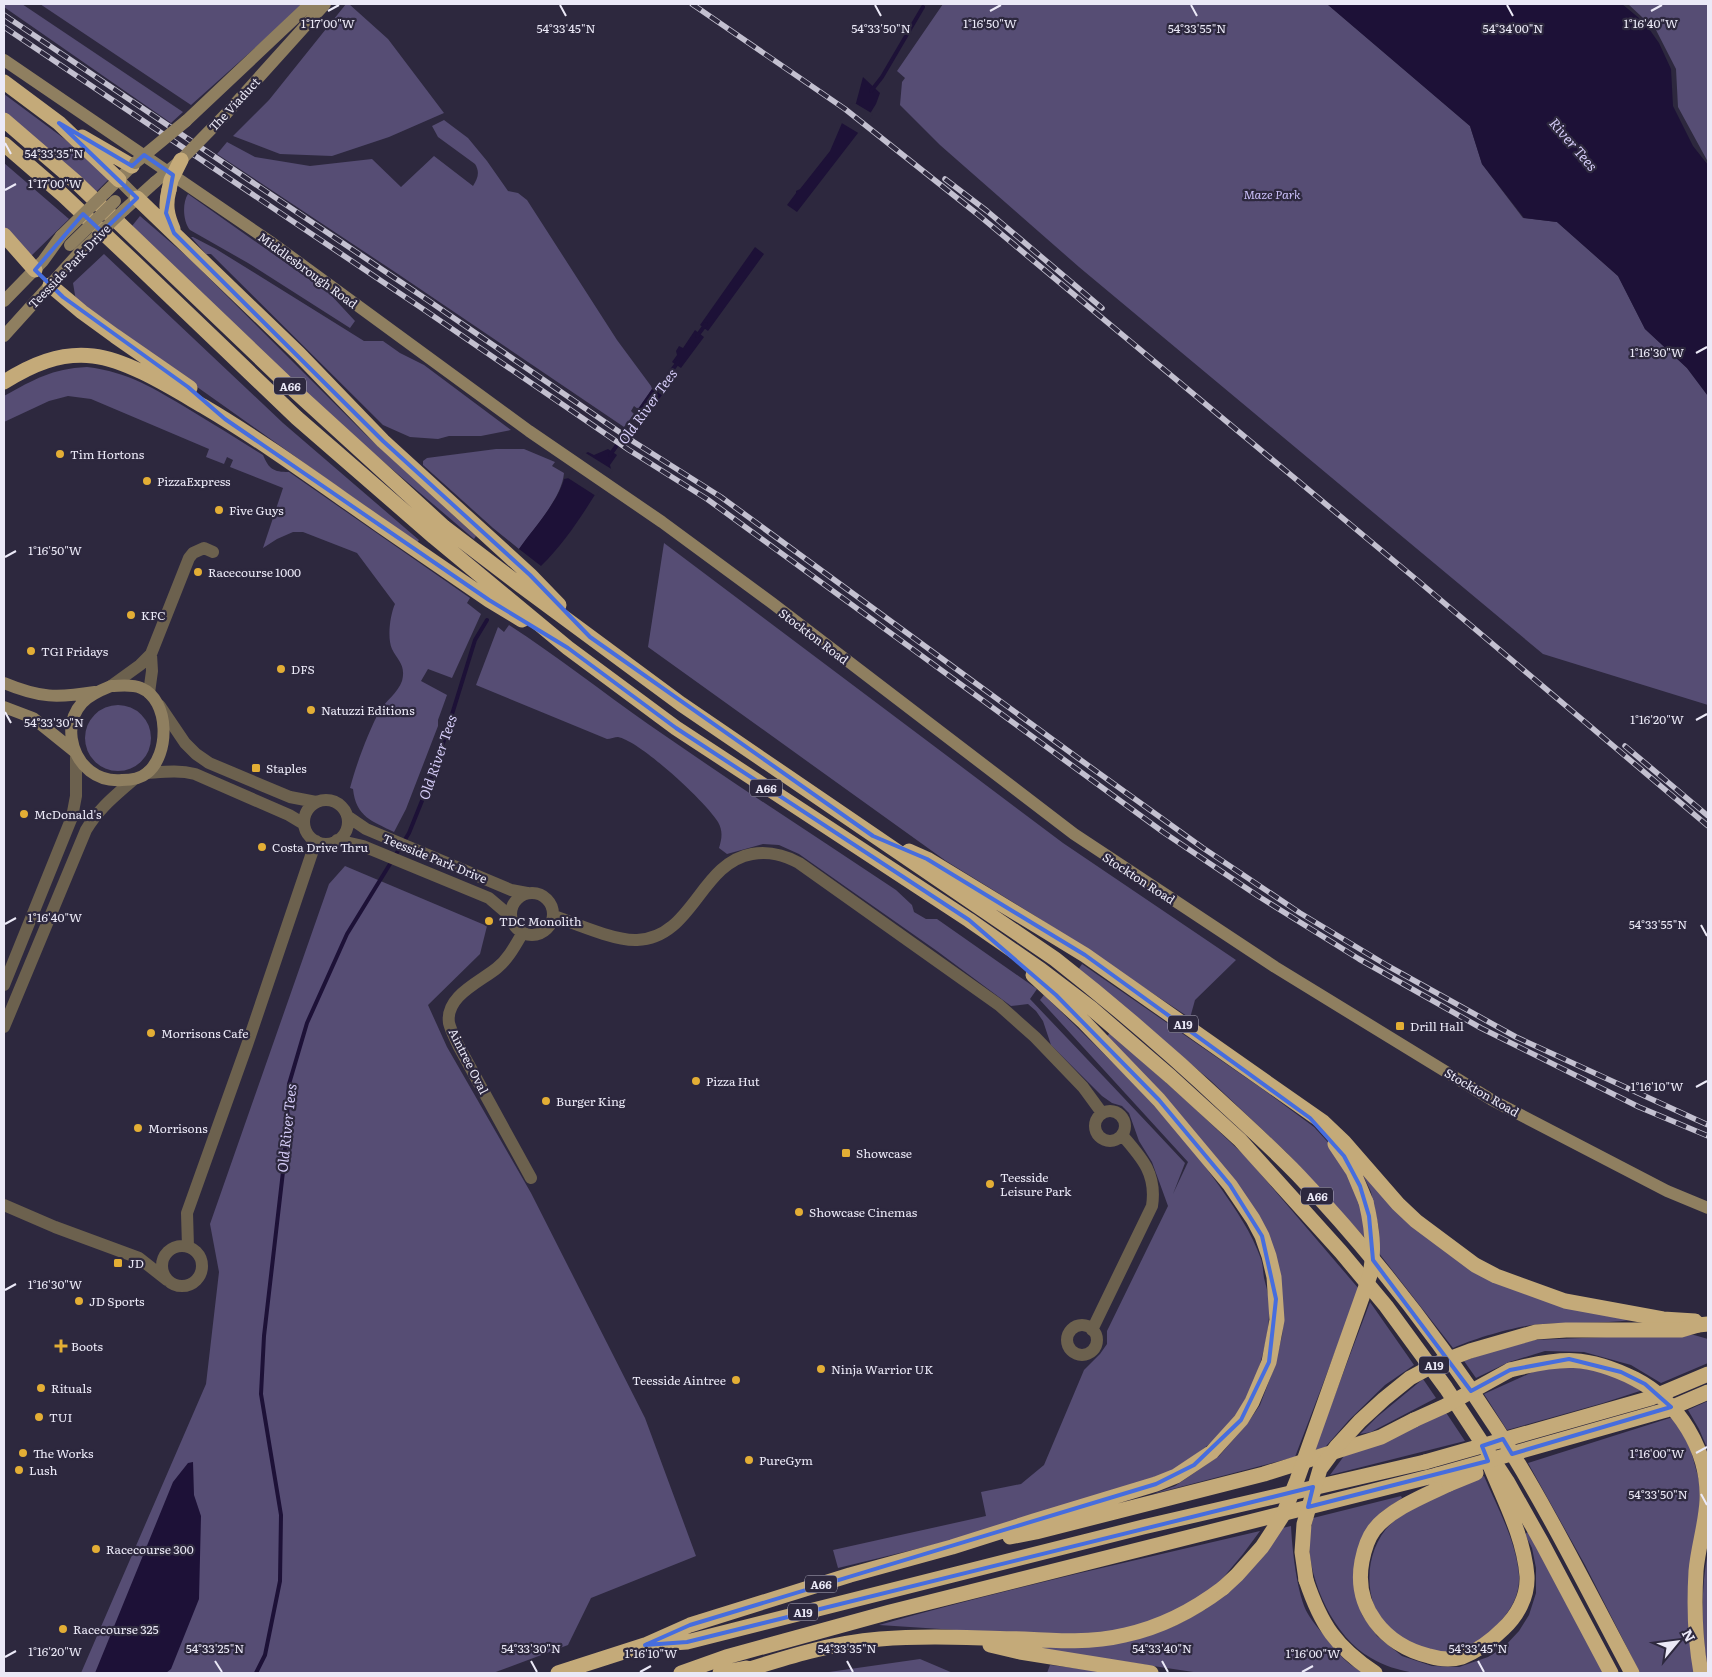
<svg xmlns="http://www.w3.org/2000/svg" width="1712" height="1677" font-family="Literata,serif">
	<rect width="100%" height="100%" fill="#2d283e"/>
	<path fill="#564d74" d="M4,4H22L183,112L171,123L4,7Z
		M40,4H304L191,105Z
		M346,4H349L388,39L444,113L389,137L332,156L280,154L233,136L269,100Z
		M943,4H1327L1470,126L1482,164L1523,218L1557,222L1618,276L1645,329L1687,368L1708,396V705L1543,654L1079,267L940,145L900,105L902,82L905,78L897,71Z
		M1628,4H1708V162L1678,107L1676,69L1656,30Z
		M4,94L66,140L110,178L96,192L4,113Z
		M444,120L468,138L487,161L508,191L518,193L527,200L617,340L651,386L652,389L638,409L634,406L631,411L634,414L624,427L398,274L217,154L227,142L255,157L310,166L372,159L401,187L434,156L473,186C478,178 480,172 475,164L438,137L432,126Z
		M4,163L69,219L30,257L4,229Z
		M188,194L330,294L355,321L350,328L248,263L190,230C183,222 182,203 188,194Z
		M140,216L190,259L366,435L476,536L474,539L359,441L261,352L132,226Z
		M191,237H193L216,249L364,341H383L400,353L424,365L511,430L481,436H449L438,439L410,437L383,425L211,254H206Z
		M104,254L283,423L419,540L417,543L76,301L73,283Z
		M87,367C129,372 155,389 190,410C215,425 239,440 263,455C269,469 273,472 289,472L470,598L467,603L481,614L452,678L428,669L421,681L447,695L438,720V726L406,809L394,832C372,821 356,817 353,789L350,788C356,765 368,733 379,712C385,701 398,693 402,681C406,665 398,661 392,649C387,638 390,615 395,604L357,553L303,532H293L277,539L263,548L283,488L230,467L233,460L227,457L224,464L206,457L209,449L91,399L68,396L49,401L4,422V396C35,379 51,369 87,367Z
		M496,449H524L555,462L552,466L564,473C562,498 534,528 519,549L493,528L423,465V461L427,458Z
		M664,543L1063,843L1236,960L1195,1000L1190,1018L1037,917L946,861L648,647Z
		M509,625C557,656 601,691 648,724C730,781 813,835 896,890L912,905L914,912L926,919H937L1037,989L1030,999C1082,1054 1134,1108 1185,1163L1173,1194L1188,1162L1040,1000L1044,995C1106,1056 1170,1115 1220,1187C1236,1210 1252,1233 1261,1259C1263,1265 1263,1272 1264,1278C1266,1286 1269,1295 1269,1304C1270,1324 1266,1344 1260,1364C1244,1417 1215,1445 1168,1473L974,1535L838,1568L833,1550L986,1516L981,1492L1021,1484L1044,1465L1084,1370L1100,1354L1107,1344V1331L1168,1206L1152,1162L1139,1141L1129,1113L1122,1106L1112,1103L1102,1096L1051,1045L1043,1021L1036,1011L1028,1004L1011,1006L937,951L799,854L779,845L763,844L727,854L719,848C722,838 723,831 718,822C706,802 640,741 618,737C615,737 610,739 607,739L476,685L498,627L504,632Z
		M85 738a33 33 0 1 1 66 0a33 33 0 1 1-66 0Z
		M345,866L487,926L480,954L428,1005L447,1047L531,1193L645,1418L696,1556L591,1598L568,1645L493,1673H81L206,1384L219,1272L210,1224L329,884Z
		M1082,964L1261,1088L1314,1127L1336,1151L1346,1168L1363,1213L1366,1239L1287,1153L1210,1080L1078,970Z
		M1110,1033L1187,1101L1247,1158L1359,1289L1295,1457L1153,1494L1175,1486L1219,1456L1247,1424L1260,1405L1274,1368L1282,1336L1284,1316L1266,1234L1106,1037Z
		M1363,1175L1459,1260L1631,1320C1601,1324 1572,1322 1542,1324C1519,1325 1475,1338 1453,1348L1378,1252L1379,1229L1371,1192Z
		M1370,1302L1414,1365L1385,1385L1349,1420L1320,1453H1313Z
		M1694,1335L1708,1339V1363L1661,1383L1631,1365L1584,1352L1545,1351L1509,1362L1476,1378L1464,1361L1486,1353L1534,1340L1630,1336Z
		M1564,1366L1602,1371L1643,1390L1603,1403L1507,1430L1484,1394L1535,1371Z
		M1423,1379L1436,1398L1371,1432L1360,1434L1377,1417Z
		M1708,1401V1450L1699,1429L1688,1410Z
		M1445,1411L1465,1441L1330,1475L1344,1456Z
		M1673,1417L1690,1447L1700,1484L1697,1673H1640L1585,1565L1528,1463Z
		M1484,1476C1497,1507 1516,1540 1519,1575C1520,1594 1512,1608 1500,1622C1487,1636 1466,1654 1446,1654C1439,1654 1430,1650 1424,1648C1411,1645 1397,1638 1388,1628C1361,1600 1364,1547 1393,1522C1416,1502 1456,1487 1484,1476Z
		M1401,1496L1402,1498L1380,1513L1356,1588L1362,1615L1377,1636L1402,1656L1432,1666L1459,1667L1488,1657L1504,1647L1519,1631L1529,1615L1536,1593V1568L1532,1548L1525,1534L1530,1531L1606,1673H1414C1399,1670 1384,1666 1371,1658C1334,1637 1309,1582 1309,1541C1309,1533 1312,1525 1313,1518Z
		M1291,1526C1292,1548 1297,1596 1308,1614C1313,1623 1321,1631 1327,1639C1337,1653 1348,1665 1364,1673H1200L1033,1648L1140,1638L1177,1625L1206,1609L1278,1529Z
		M1260,1531L1243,1554L1217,1585L1194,1601L1160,1619L1103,1635L1049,1636L879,1625C1005,1589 1133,1561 1260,1531Z
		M1708,1552V1673C1702,1634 1700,1591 1708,1552Z
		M920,1659L953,1673H822Z
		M1050,1665L1115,1673H1047Z"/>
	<path fill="#1d1137" d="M1327,4H1622L1645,23L1659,43L1671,69L1673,106L1693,146L1708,165V396L1687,368L1645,329L1618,276L1557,222L1524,218L1482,164L1470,126Z
		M863,77L880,93L876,104L858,133L797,212L787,205L796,193V191L800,189L830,151L842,123L856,103Z
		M755,247L764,254L708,331L700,325Z
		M695,330L704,337L681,368L672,362L677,355L676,351L679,346L683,348Z
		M652,389L662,395L647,415L638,409Z
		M608,449L617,455L610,465L611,469C590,502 570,538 541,566L519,549C533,529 558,502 564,479L569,478L586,453L588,452L594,455Z
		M193,1462L194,1495L201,1516L199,1599L171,1669L166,1673H95L173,1482L188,1463Z"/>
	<path fill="#2d283e" d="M853,102L873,114L860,134L840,122Z
		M584,452L613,470L596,496L568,478Z"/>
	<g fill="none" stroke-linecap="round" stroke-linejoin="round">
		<path stroke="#1d1137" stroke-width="4" d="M871,91L882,77L923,7
			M697,336L706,324
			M654,395L678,362
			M610,455L630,427
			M256,1673L265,1655L280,1581L281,1515L261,1394L264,1336L284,1163L289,1084L307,1023L347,934L409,833L436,766L475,640L487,620"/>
		<path stroke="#6c614e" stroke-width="12" d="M111,686L140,665L151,654L189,558L193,553L204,548L213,552
			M149,693L152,671L151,654
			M160,706L185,743L196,754L209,763L290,797L316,802
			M147,773C163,772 179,770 195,774L289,815L304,824
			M304 822a22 22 0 1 1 44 0a22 22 0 1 1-44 0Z
			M347,816L366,829L511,890L527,893
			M337,840L363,846L489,898L510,916
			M511 914a21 21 0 1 1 42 0a21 21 0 1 1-42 0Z
			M554,916C576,924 615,941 637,940C693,938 700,863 752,854C770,851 784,855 799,863L999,1005L1035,1037L1083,1087L1102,1113
			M522,934C515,946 508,959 497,968C480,982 445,996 449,1023C451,1031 455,1038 458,1045L531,1178
			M4,985L72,817L76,796V754
			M4,1027L86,830C99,808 115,796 133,780
			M1095 1126a15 15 0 1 1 30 0a15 15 0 1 1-30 0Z
			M4,1205L55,1227L139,1258L167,1280
			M162 1266a20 20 0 1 1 40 0a20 20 0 1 1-40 0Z
			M188,1247L187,1213L247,1045L316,841
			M1067 1340a15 15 0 1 1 30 0a15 15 0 1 1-30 0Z
			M1092,1330L1152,1206C1157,1174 1142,1158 1122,1135"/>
		<path stroke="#8f7f60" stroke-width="12" d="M4,60L272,243L529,431L662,522L772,603L1074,834L1275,967L1492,1100L1667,1191L1708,1208
			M225,115L325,4
			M186,121L310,4
			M119,180L137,198
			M106,192L135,163
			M124,210L155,182
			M4,301L43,261L61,236
			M4,336L79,253
			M4,683C40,698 57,698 95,692
			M111,686C120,686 132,684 141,688C170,700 170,755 147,773C140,779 131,780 122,780C111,781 99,778 90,771C70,755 64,723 82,703C89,695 101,690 111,686Z
			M4,707L33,718L74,751"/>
		<path stroke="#c4aa79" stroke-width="15" d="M4,82L59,123L119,180
			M4,120L76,182L284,381L444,527L520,585L681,704L1055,959C1115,1006 1173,1056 1228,1108C1252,1130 1276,1152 1299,1176C1372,1253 1439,1339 1497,1429C1547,1507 1588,1591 1632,1673
			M82,137L132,166
			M4,144L63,195L133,261L297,418L434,537L568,648L676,728L969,920L1041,970L1091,1008L1171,1077L1240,1140L1341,1252L1386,1306L1446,1388L1507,1481L1542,1543L1611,1673
			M169,190C165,205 167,215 173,229
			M137,198L299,354L383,441L530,575L559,605
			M4,235L35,270
			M50,285L82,312L115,336L190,388
			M4,382C31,365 60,352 93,356C128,360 172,388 203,406C264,442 321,484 380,525C416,550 453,575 489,600L522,620
			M909,851L927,859L1085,955L1323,1122L1344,1142L1398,1204L1416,1221L1475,1265L1496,1276L1565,1301L1663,1319L1695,1321L1698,1325L1708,1324
			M1335,1144L1353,1171L1366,1202
			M1510,1370C1561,1357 1587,1355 1635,1379C1678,1401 1709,1450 1707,1500C1706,1524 1698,1547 1696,1571C1694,1605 1695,1640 1701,1673
			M1449,1484C1426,1495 1390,1509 1374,1530C1368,1538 1364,1551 1362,1561C1353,1608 1385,1645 1429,1656C1439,1659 1452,1660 1462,1657C1477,1651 1492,1640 1503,1629C1517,1616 1528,1597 1527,1576C1524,1538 1505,1502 1491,1468
			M1010,1537L1036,1532L1264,1474L1381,1437L1414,1420
			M1306,1580C1321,1625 1336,1647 1375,1673
			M658,1644L687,1642L1143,1527L1425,1462
			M990,1645L1020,1652L1151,1673
			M558,1673L645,1645L690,1625L850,1575L952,1547L1034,1521L1156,1484L1176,1476L1212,1452L1241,1420L1252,1402L1269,1362L1277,1320L1274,1277L1269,1256L1262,1236L1253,1219L1230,1185L1159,1100L1084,1022L1033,975
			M681,1673L726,1657L890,1612L1437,1475
			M720,1673L746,1668
			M737,1673C784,1658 830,1643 880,1639C928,1635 976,1638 1024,1639C1058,1641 1092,1643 1125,1635C1162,1627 1194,1610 1223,1588"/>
		<defs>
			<path id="rail" d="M692,4L845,109L976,213L1417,580L1708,826
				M4,15L429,301L634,442L721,497L1082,761L1203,848L1300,913L1388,966L1516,1037L1708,1125
				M4,27L423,309L629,450L707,499L1163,832L1258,896L1359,959L1481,1028L1639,1107L1708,1136
				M945,179L987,211L1102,308
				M1625,746L1708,816"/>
		</defs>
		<use href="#rail" stroke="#c3c0d0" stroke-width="5.5"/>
		<use href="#rail" stroke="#2d283e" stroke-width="4" stroke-dasharray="11" stroke-linecap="butt"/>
		<path stroke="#8f7f60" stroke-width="12" d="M135,163L186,121
			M155,182L181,160L225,115
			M61,236L106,192
			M70,245L115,201
			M79,253L124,210"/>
		<path stroke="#c4aa79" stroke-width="15" d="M169,190L171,180L181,160
			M1414,1420L1445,1406L1510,1370
			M1425,1462L1651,1398L1708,1374
			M1437,1475L1666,1410L1708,1392
			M1449,1484L1476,1473
			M1306,1580L1302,1552L1304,1524L1320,1469L1337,1446L1360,1421L1384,1399L1410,1378L1438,1363L1470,1351L1536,1332L1566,1330H1681L1698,1325
			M1223,1588L1237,1575L1262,1547L1283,1515L1297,1480L1370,1275C1375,1250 1372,1227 1366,1202"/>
	</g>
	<path fill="none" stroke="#466dde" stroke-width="4" stroke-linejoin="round" d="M59,123L132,166L144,155L173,175L166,213L174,233L383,441L530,575L590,637L873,836L927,859L1085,955L1310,1118L1344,1156L1360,1186L1369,1216L1373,1260L1471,1391L1510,1370L1569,1359L1621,1372L1645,1384L1671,1407L1512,1454L1503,1439L1482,1446L1488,1461L1308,1507L1313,1487L687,1642L645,1645L690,1625L1156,1484L1194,1465L1241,1420L1269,1362L1276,1299L1262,1236L1230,1185L1159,1100L1056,995L969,920L676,728L568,648L489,600L225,419L188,387L63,297L35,270L83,214L102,232L137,198Z"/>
	<path fill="none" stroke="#ebe9f7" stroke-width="2" d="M560,5L566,16M875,5L881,16M1191,5L1197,16M1507,5L1513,16M328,11L339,5M990,11L1001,5M1651,11L1662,5M5,143L11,154M5,190L16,184M1696,353L1707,347M5,557L16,551M5,712L11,723M1696,720L1707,714M5,924L16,918M1701,925L1707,936M1696,1087L1707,1081M5,1290L16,1284M1696,1453L1707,1447M1701,1494L1707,1505M5,1657L16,1651M215,1661L222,1672M531,1661L537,1672M847,1661L853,1672M1162,1661L1168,1672M1478,1661L1484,1672M640,1672L651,1666M1302,1672L1313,1666"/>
	<g fill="#e3ae35" stroke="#2d283e" stroke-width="2">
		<circle cx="60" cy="454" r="5"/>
		<circle cx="147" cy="481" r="5"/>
		<circle cx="219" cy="510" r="5"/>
		<circle cx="198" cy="572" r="5"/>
		<circle cx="131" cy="615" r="5"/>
		<circle cx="31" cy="651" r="5"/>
		<circle cx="281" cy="669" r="5"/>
		<circle cx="311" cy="710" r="5"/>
		<rect x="251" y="763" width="10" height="10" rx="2.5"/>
		<circle cx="24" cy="814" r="5"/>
		<circle cx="262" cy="847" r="5"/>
		<circle cx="489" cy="921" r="5"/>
		<rect x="1395" y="1021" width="10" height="10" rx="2.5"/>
		<circle cx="151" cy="1033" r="5"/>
		<circle cx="696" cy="1081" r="5"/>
		<circle cx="546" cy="1101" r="5"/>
		<circle cx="138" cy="1128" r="5"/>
		<rect x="841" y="1148" width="10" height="10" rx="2.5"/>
		<circle cx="990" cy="1184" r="5"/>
		<circle cx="799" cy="1212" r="5"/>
		<rect x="113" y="1258" width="10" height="10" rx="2.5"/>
		<circle cx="79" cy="1301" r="5"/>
		<path d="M58.5 1338.5h5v5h5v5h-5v5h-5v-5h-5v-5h5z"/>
		<circle cx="821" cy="1369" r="5"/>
		<circle cx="736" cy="1380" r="5"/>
		<circle cx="41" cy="1388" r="5"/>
		<circle cx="39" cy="1417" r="5"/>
		<circle cx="23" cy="1453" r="5"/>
		<circle cx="749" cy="1460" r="5"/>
		<circle cx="19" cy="1470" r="5"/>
		<circle cx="96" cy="1549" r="5"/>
		<circle cx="63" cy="1629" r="5"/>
	</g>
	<g text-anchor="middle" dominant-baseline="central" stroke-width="4.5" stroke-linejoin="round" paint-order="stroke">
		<g fill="#2d283e" stroke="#b2afc0" stroke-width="1">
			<rect x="274" y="377.5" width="32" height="17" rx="4"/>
			<rect x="750" y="779.5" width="32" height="17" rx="4"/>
			<rect x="1168" y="1015.5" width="30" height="17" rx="4"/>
			<rect x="1301" y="1187.5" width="32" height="17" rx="4"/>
			<rect x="1419" y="1356.5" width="30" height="17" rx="4"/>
			<rect x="805" y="1575.5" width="32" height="17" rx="4"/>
			<rect x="788" y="1603.5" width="30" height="17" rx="4"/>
		</g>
		<g font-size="11" font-weight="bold" fill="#ebe9f7">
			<text x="290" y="386">A66</text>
			<text x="766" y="788">A66</text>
			<text x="1183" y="1024">A19</text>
			<text x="1317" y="1196">A66</text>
			<text x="1434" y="1365">A19</text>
			<text x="821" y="1584">A66</text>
			<text x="803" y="1612">A19</text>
		</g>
		<g font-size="12" fill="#ebe9f7" stroke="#2d283e">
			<text transform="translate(234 104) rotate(-47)">The Viaduct</text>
			<text transform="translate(69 266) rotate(-46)">Teesside Park Drive</text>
			<text transform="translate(308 270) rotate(36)">Middlesbrough Road</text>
			<text transform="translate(814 636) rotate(37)">Stockton Road</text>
			<text transform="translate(435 858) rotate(22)">Teesside Park Drive</text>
			<text transform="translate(1139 878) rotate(33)">Stockton Road</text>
			<text transform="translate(469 1061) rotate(63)">Aintree Oval</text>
			<text transform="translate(1482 1092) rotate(30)">Stockton Road</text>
		</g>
		<g font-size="12" font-style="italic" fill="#c9bdf7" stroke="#2d283e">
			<text x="1272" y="194">Maze Park</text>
		</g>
		<g font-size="12" fill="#ebe9f7" stroke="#2d283e" text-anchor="start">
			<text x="70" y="454">Tim Hortons</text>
			<text x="157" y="481">PizzaExpress</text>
			<text x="229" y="510">Five Guys</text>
			<text x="208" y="572">Racecourse 1000</text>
			<text x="141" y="615">KFC</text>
			<text x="41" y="651">TGI Fridays</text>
			<text x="291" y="669">DFS</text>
			<text x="321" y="710">Natuzzi Editions</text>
			<text x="266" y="768">Staples</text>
			<text x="34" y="814">McDonald's</text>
			<text x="272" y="847">Costa Drive Thru</text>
			<text x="499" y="921">TDC Monolith</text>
			<text x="1410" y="1026">Drill Hall</text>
			<text x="161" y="1033">Morrisons Cafe</text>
			<text x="706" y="1081">Pizza Hut</text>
			<text x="556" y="1101">Burger King</text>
			<text x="148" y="1128">Morrisons</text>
			<text x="856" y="1153">Showcase</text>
			<text x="1000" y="1177">Teesside<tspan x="1000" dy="14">Leisure Park</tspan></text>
			<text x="809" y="1212">Showcase Cinemas</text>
			<text x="128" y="1263">JD</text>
			<text x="89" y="1301">JD Sports</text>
			<text x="71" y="1346">Boots</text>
			<text x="831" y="1369">Ninja Warrior UK</text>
			<text x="726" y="1380" text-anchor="end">Teesside Aintree</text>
			<text x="51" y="1388">Rituals</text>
			<text x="49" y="1417">TUI</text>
			<text x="33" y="1453">The Works</text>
			<text x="759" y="1460">PureGym</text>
			<text x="29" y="1470">Lush</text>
			<text x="106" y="1549">Racecourse 300</text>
			<text x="73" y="1629">Racecourse 325</text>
		</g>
		<g font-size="14" font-style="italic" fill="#d5ccf8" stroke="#2d283e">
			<text transform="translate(1574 144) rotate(49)">River Tees</text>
			<text transform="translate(647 406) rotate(-54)">Old River Tees</text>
			<text transform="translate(437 757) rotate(-71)">Old River Tees</text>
			<text transform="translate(286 1128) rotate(-84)">Old River Tees</text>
		</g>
	</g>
	<g font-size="12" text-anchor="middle" fill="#ebe9f7" stroke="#2d283e" stroke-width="4.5" stroke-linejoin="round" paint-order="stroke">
		<text x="328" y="28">1°17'00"W</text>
		<text x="990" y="28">1°16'50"W</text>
		<text x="1651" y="28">1°16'40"W</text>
		<text x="566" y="33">54°33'45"N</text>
		<text x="881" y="33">54°33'50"N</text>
		<text x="1197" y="33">54°33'55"N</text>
		<text x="1513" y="33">54°34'00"N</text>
		<text x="54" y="158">54°33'35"N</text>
		<text x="55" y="188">1°17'00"W</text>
		<text x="1657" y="357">1°16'30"W</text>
		<text x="55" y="555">1°16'50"W</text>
		<text x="1657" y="724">1°16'20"W</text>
		<text x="54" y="727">54°33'30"N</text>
		<text x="55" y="922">1°16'40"W</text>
		<text x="1658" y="929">54°33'55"N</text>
		<text x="1657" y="1091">1°16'10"W</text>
		<text x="55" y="1289">1°16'30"W</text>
		<text x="1657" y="1458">1°16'00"W</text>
		<text x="1658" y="1499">54°33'50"N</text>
		<text x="215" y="1653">54°33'25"N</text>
		<text x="531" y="1653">54°33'30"N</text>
		<text x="847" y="1653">54°33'35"N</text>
		<text x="1162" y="1653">54°33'40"N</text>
		<text x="1478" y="1653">54°33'45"N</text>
		<text x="55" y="1656">1°16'20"W</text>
		<text x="651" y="1658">1°16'10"W</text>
		<text x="1313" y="1658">1°16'00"W</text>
	</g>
	<rect width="1712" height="1677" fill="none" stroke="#ebe9f7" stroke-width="10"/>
	<g transform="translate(1677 1642) rotate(61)" stroke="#2d283e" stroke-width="4" paint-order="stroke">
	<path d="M0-4L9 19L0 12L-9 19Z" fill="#ebe9f7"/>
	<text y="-8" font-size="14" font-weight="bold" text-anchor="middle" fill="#ebe9f7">N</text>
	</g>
</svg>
